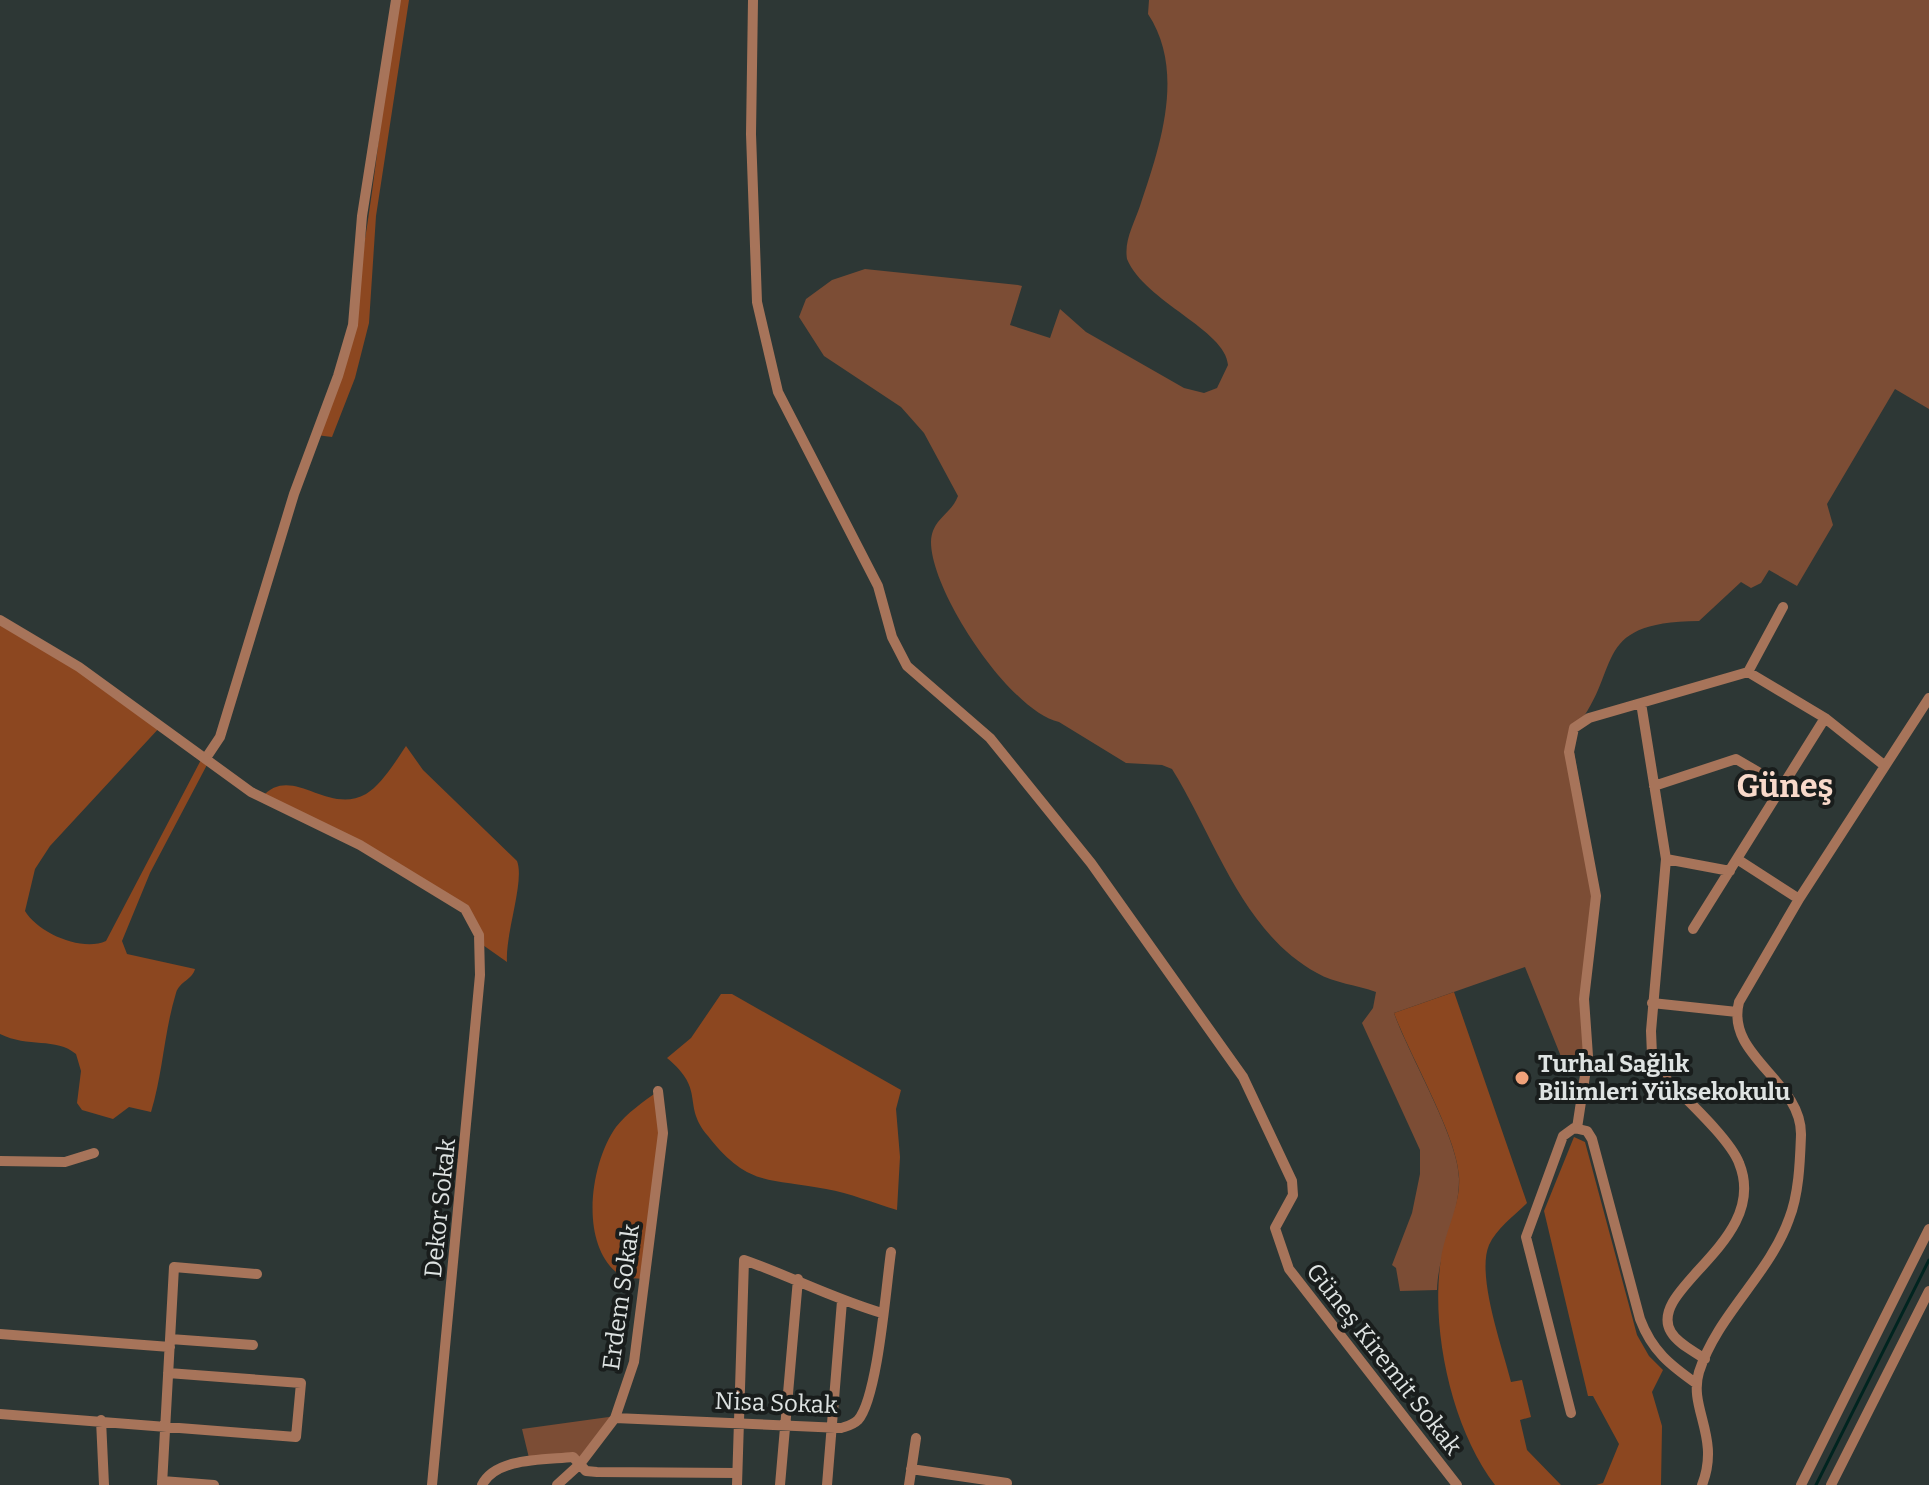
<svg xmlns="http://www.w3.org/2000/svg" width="1929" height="1485" font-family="Bitter,serif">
	<rect width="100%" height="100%" fill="#2d3735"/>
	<path fill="#7c4d35" d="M1149,0H1929V409L1895,389L1827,504L1833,525L1797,586L1769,570L1761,583L1751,588L1741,582L1699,621C1585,622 1626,672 1571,733L1596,887L1585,987V1076L1566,1069L1525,967L1394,1013C1409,1056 1460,1141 1459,1180C1459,1218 1438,1252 1437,1290L1400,1291L1396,1268L1392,1265L1412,1213L1420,1174V1150L1362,1023L1373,1008L1376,992C1357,985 1334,983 1317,973C1242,932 1215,838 1172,769L1162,765L1126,763L1059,722C1010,711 931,592 931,542C932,518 951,515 958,496L924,433L901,407L824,356L799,317L806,299L832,280L865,269L1018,285L1022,286L1010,325L1050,338L1060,309L1086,332L1184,388L1204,393L1217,388L1228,365C1226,330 1145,302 1127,259C1124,240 1134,224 1140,206C1160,147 1186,71 1148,14Z
		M616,1416L580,1464L573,1457L530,1462L522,1429Z"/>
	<path fill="#8c4720" d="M396,0H409L376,216L369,323L355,378L332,437L316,435C368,297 376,145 396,0Z
		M0,620L161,726L50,846L35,869L25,911C38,933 82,952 106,941L203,756L209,761L150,873L122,941L127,954L195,969C192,980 180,981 176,993C164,1032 163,1073 151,1112L129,1107L113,1119L82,1110L77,1103L81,1071L76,1054C56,1037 28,1048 0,1034Z
		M406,746L423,770L517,861C525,881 505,934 507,962L480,943L473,921L446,896L262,797C292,763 327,816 366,794C381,785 396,761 406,746Z
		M1454,992L1527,1203C1515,1215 1496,1229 1489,1245C1476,1276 1503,1349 1511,1382L1522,1380L1531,1417L1520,1420L1527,1450L1561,1485H1495C1452,1429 1430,1329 1441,1259C1445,1231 1461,1205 1459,1176C1457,1136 1410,1056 1394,1013Z
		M721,994H732L901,1090L896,1109L900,1157L897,1210C873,1203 850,1193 826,1189C768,1178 748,1187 708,1136C681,1104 707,1091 667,1058L691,1038Z
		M658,1091L663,1110L645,1279C635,1278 624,1279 616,1272C579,1240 591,1162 616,1127C627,1113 643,1102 658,1091Z
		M1574,1137L1585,1142L1637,1335L1649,1356L1663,1370L1652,1392L1662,1426L1661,1485H1596L1603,1483L1619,1444L1593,1396H1588L1544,1211Z"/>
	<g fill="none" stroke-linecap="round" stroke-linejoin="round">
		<path stroke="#00241f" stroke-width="3" d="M1816,1485L1929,1260"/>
		<path stroke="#a7745a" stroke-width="10" d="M753,0L751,134L757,302L778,392L878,586L892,637L907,666L990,738L1091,863L1243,1077L1292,1181L1293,1195L1275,1228L1289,1269L1457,1485
			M0,620L79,667L251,792L360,845L465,909L479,935L480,975L432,1485
			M1748,672L1783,607
			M1641,703L1666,859L1651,1031L1652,1055L1659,1071C1679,1093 1729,1137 1739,1163C1771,1241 1645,1289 1671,1332C1678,1344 1694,1351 1705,1359
			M206,758L220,737L294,494L338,376L353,325L362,216L396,0
			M1654,786L1736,759L1782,786
			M1666,859L1730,871
			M1737,859L1799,899
			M1693,929L1825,718
			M1652,1003L1737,1012
			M1577,1128L1588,1056L1584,999L1596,896L1569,752L1574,728L1589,718L1748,672L1825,718L1885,766
			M0,1161L65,1162L94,1153
			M0,1334L170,1347
			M170,1339L253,1345
			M1571,1413L1526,1237L1563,1136L1574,1128L1587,1131L1592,1139L1640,1319C1652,1351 1670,1365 1697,1384
			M0,1414L296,1437L301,1383L168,1373
			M615,1418L841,1428C847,1426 853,1425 858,1420C878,1397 886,1286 891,1252
			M101,1420L104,1485
			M911,1469L1007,1483
			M162,1481L214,1485
			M162,1485L174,1267L257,1274
			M482,1485C496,1457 546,1460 573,1457L586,1471L597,1472L737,1473
			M557,1485L580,1464L615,1418L634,1362L663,1133L658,1091
			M737,1485L744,1260C790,1276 834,1299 882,1313
			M780,1485L798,1279
			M827,1485L842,1301
			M909,1485L916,1438
			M1702,1485C1721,1437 1688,1408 1699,1372C1717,1315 1769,1275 1789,1219C1799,1194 1800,1161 1801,1135C1802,1081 1725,1056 1739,1002L1799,899L1929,698
			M1801,1485L1929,1229
			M1831,1485L1929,1291"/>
	</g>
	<circle fill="#f0a27a" stroke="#191d1c" stroke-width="3" cx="1522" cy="1078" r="8"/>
	<g text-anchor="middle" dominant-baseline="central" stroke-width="8" stroke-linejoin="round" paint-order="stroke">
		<g font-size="24" font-weight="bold" fill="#dee3e2" stroke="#191d1c" text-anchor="start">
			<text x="1538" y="1064">Turhal Sağlık<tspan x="1538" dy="28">Bilimleri Yüksekokulu</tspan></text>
		</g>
		<g font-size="24" fill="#dee3e2" stroke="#191d1c">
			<text transform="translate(440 1208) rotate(-84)">Dekor Sokak</text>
			<text transform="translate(621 1297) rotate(-82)">Erdem Sokak</text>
			<text transform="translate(1384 1359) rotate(52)">Güneş Kiremit Sokak</text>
			<text transform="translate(776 1403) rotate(2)">Nisa Sokak</text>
		</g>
		<g font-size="32" font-weight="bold" fill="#f8d9ca" stroke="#191d1c">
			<text x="1785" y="786">Güneş</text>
		</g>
	</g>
</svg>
